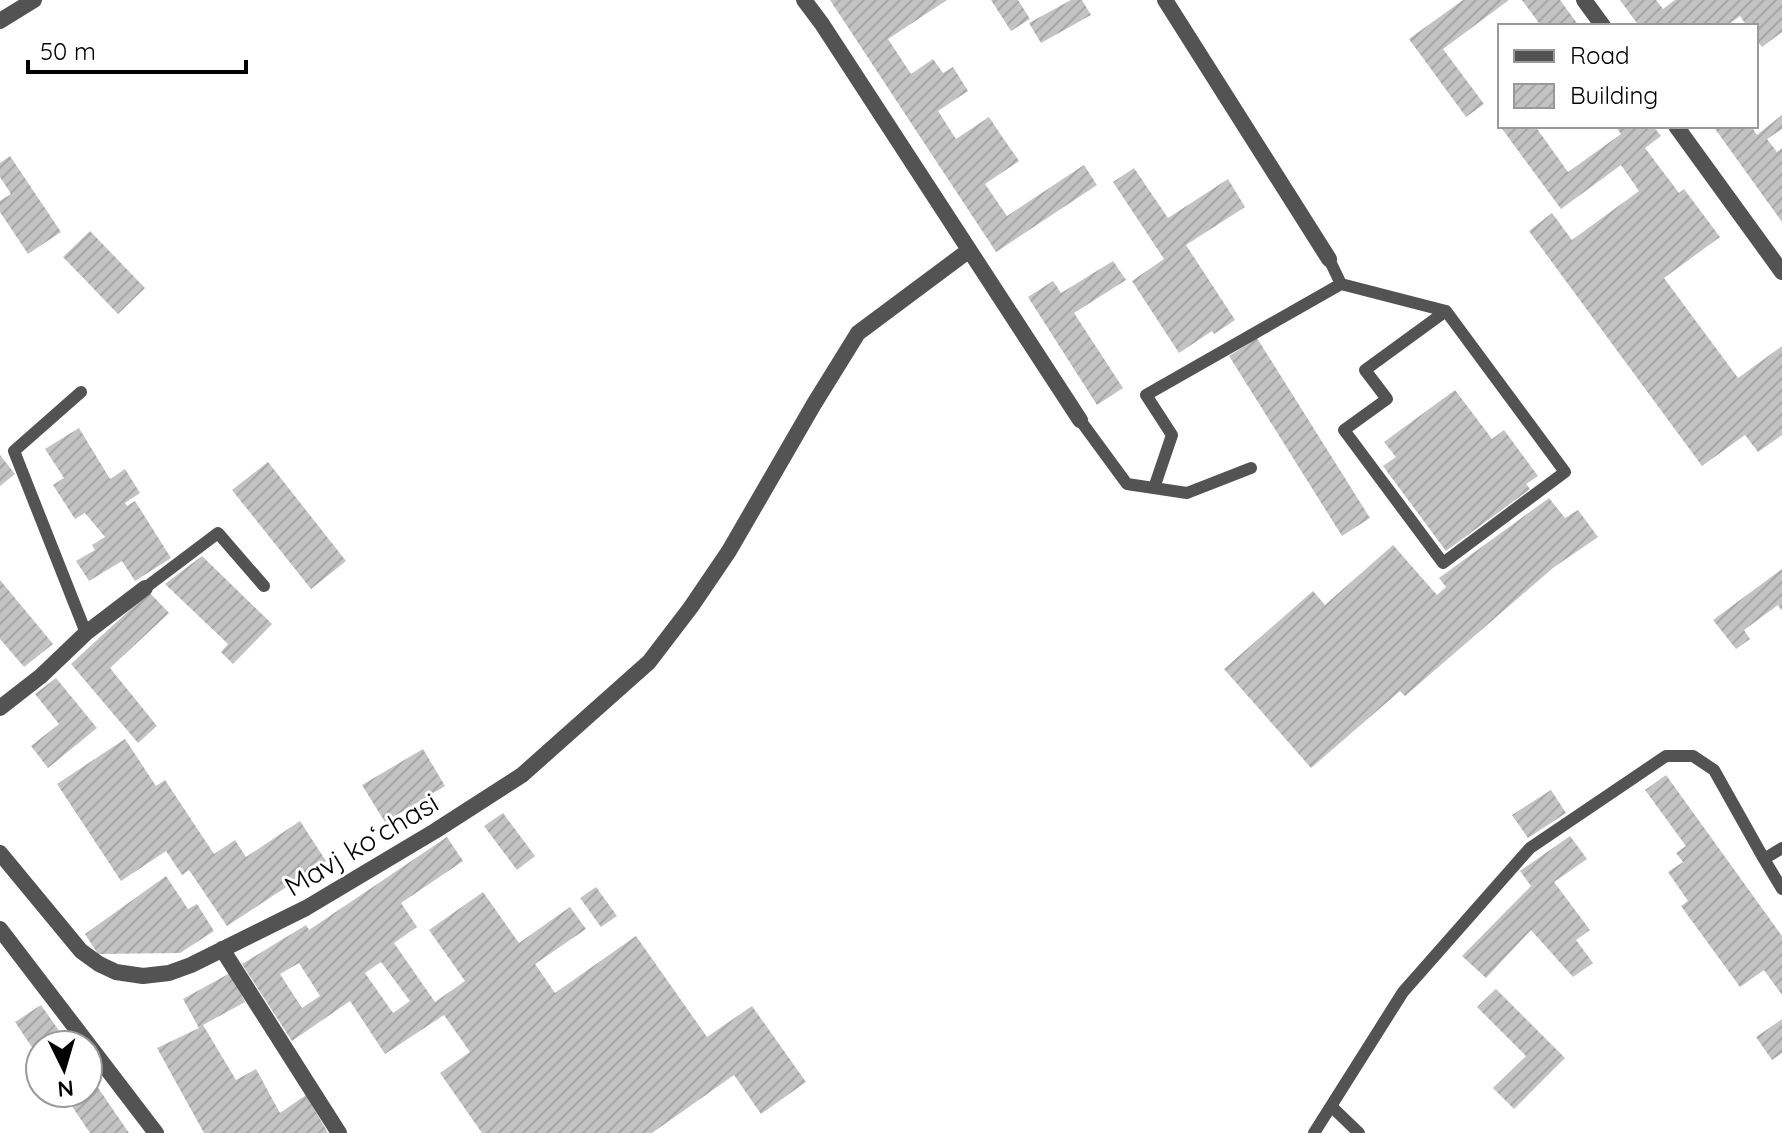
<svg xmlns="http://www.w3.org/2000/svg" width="1782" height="1133" font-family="Quicksand,sans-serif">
	<defs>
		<pattern id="building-hatch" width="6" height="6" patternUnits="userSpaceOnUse" patternTransform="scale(2)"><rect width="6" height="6" fill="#c3c3c3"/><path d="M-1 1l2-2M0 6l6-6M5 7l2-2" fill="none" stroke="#a6a6a6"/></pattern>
	</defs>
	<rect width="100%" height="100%" fill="#fff"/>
	<path fill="url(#building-hatch)" fill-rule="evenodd" d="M830,0H947L888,39L911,74L933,59L943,73L953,67L968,91L938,111L956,139L989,117L1003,138L1019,161L985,184L1007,216L1084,165L1097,185L996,252Z
		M991,0H1018L1030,19L1011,31Z
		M1071,0H1082L1091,15L1041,43L1029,23Z
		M1463,0H1509L1443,49L1484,104L1466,117L1409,39Z
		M1522,0H1560L1579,26H1541Z
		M1620,0H1656L1663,9L1675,0H1782V32L1762,47L1756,39V26H1747L1740,16L1726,26H1639Z
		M1782,115V129L1767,139L1777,152L1782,148V222L1713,126H1751L1757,135Z
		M1500,126H1535L1568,172L1621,134L1615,126H1653L1661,136L1645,148L1679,193L1684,189L1720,237L1664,278L1738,378L1782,346V435L1758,452L1745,435L1702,466L1529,231L1552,213L1572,240L1639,191L1621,165L1561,209Z
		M10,156L61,232L28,254L0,212V201L11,194L0,177V163Z
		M1134,168L1168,218L1228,179L1245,207L1186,245L1235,320L1214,334L1212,331L1179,353L1132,281L1164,259L1113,182Z
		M90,231L145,288L118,314L63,257Z
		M1113,261L1126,280L1074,313L1123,388L1097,405L1028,297L1053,281L1061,293Z
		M1257,338L1370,518L1342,536L1229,356Z
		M1455,390L1492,439L1504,430L1538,476L1526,484L1530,489L1446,551L1383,466L1396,457L1384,442Z
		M79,428L110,479L125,469L140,493L125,503L127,506L135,501L171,558L135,581L122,561L89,581L76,561L95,550L92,545L105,537L85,513L75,519L53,485L64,478L45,449Z
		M0,455L15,474L0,486Z
		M268,462L346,561L311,589L232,490Z
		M1549,498L1565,518L1578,510L1598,537L1553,568L1405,696L1400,691L1311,768L1224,669L1313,591L1325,605L1393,545L1437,595L1446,587L1439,578Z
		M202,556L272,624L233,664L221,652L228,644L165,584Z
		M1782,569V611L1778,605L1744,630L1750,639L1736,649L1713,620Z
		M0,580L53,644L24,667L0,639Z
		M149,592L169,613L110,668L157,726L138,743L71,664Z
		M56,678L97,728L48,768L31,746L59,724L35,694Z
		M125,739L156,786L165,780L214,854L235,840L246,857L300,821L326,861L227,926L189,870L182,875L166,851L121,881L57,784Z
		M423,749L445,786L385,822L362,785Z
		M1666,775L1782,936V995L1764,970L1740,987L1681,906L1688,901L1668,872L1683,862L1676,853L1686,846L1645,790Z
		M1551,790L1566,813L1528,838L1512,815Z
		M503,813L535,856L517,870L484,826Z
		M1570,836L1587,859L1554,882L1590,930L1576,940L1593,963L1573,977L1531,930L1486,978L1462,956L1531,886L1520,871Z
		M447,837L463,861L401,903L417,927L394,943L435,1002L465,981L429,930L483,892L519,943L570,907L586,929L535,964L555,993L636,936L707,1037L752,1006L806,1082L761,1114L734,1075L652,1133H482L440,1073L470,1052L444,1015L385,1054L350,1001L292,1041L242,964L306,925L309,930ZM381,962L410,1001L393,1013L365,973ZM299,963L320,996L302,1008L280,974Z
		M166,876L188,909L197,904L214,931L180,953L98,954L85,934Z
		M596,887L617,916L601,927L580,898Z
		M230,973L245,1002L203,1025L236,1080L256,1069L280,1113L306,1095L328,1133H204L157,1048L199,1028L183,999Z
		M1496,989L1565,1058L1514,1109L1493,1088L1526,1056L1477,1007Z
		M41,1005L69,1045H40V1059L15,1022Z
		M1782,1019V1053L1772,1060L1756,1037Z
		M88,1073L129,1133H90L63,1093H88Z"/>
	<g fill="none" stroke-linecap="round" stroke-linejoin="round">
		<path stroke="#535353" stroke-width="12" d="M1341,284L1446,311L1565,472L1443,563L1344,430L1387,399L1365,370L1446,311
			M81,392L14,451L86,633
			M1080,420L1127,484L1187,493L1251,468
			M1154,488L1172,435L1146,395L1341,284L1329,259
			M145,588L218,533L264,586
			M1764,859L1782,889
			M1331,1106L1359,1133
			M1314,1133L1403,992L1530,848L1666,756H1693L1714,770L1764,859L1782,848"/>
		<path stroke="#535353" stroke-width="16" d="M804,0L822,24L1080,420
			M1165,0L1329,259
			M1584,0L1603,26
			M0,21L34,0
			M1676,126L1782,272
			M0,708L41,676L86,633L145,588
			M0,853L81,951L99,964L116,972L143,976L169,973L191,965L306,908L435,831L522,775L649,662L691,607L729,551L814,404L858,333L968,251
			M0,929L156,1133
			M222,949L339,1133"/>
	</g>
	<g text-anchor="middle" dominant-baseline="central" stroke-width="6" stroke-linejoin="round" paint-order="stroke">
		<g font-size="28" fill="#000" stroke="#fff">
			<text transform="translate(361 844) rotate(-31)">Mavj koʻchasi</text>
		</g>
	</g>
	<rect x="1498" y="24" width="260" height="104" fill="#ffffff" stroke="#999999" stroke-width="2"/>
	<rect x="1514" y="50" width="40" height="12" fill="#535353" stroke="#999999" stroke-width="2"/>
	<text x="1570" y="64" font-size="24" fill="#000000">Road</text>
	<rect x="1514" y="84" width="40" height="24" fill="url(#building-hatch)" stroke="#999999" stroke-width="2"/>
	<text x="1570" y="104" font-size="24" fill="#000000">Building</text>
	<g transform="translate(64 1069) rotate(175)"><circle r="38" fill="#ffffff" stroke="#999999" stroke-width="2"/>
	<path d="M0-6L14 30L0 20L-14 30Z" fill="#000000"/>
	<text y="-12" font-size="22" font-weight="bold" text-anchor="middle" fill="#000000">N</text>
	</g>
	<path d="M28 60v12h218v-12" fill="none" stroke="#000000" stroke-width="4"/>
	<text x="40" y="60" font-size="24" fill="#000000" stroke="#ffffff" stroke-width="6" paint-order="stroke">50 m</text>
</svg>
